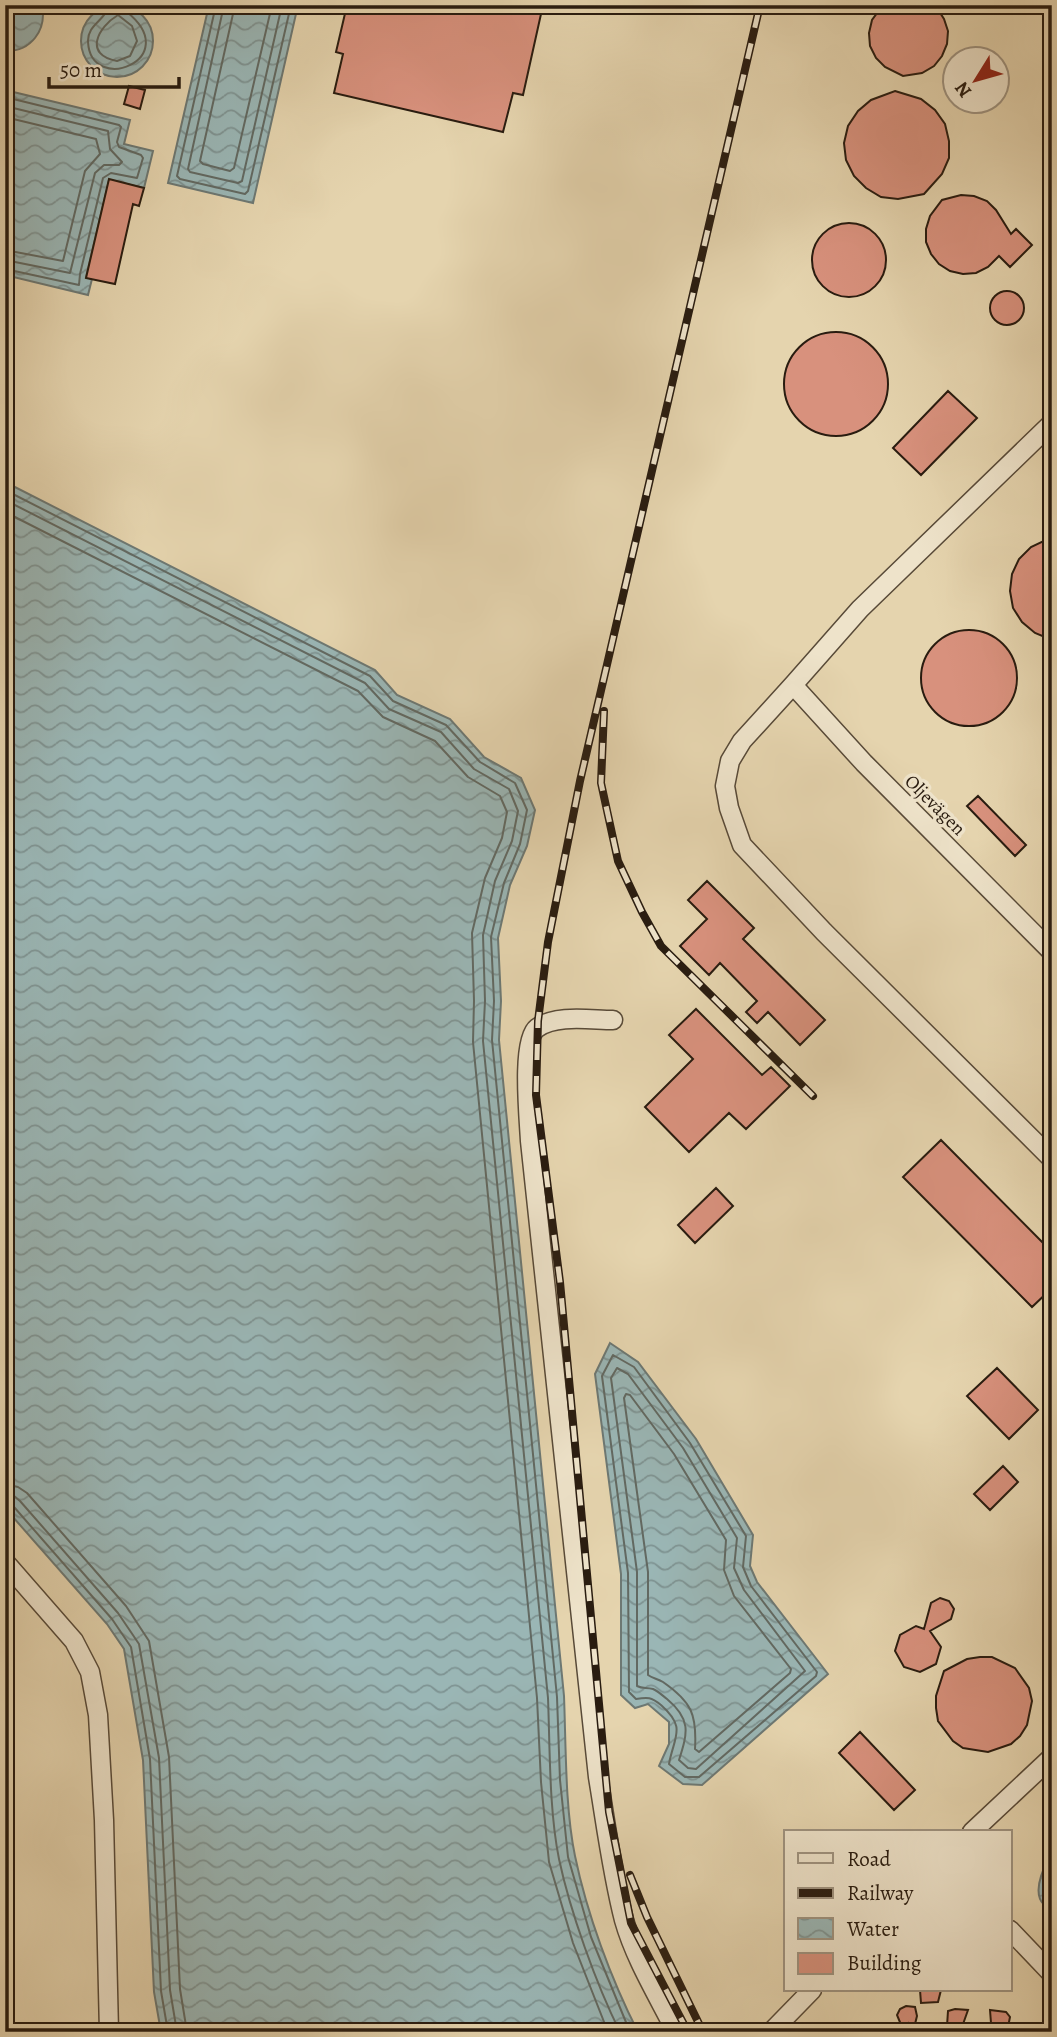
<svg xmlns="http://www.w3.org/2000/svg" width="1057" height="2037" font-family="Alegreya,serif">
	<defs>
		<pattern id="water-waves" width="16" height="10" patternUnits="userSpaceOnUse" patternTransform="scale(1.75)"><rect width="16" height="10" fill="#9ab6b5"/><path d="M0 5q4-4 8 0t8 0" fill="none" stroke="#7e9392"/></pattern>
	</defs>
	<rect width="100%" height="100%" fill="#e5d4ae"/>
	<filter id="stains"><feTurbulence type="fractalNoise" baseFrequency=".00286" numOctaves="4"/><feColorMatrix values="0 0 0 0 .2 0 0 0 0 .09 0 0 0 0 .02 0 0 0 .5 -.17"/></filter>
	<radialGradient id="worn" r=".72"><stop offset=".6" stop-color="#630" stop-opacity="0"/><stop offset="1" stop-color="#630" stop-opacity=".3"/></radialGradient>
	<path fill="url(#water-waves)" stroke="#6d7873" stroke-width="2" d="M81 41a36 36 0 1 1 72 0a36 36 0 1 1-72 0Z
		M5,5H42C47,30 31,52 5,51Z
		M209,5H298L253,203L168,183Z
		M5,90L130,120L124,144L153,151L144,188L109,180L86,277L92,279L88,295L5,275Z
		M5,482L375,670L397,695L450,719L484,757L521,778L535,810L527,846L510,885L498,938L501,1001L499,1040L564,1696C566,1746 565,1808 575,1856C587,1914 611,1979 638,2032H161L154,1992L143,1760L124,1649L107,1624L5,1508Z
		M610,1343L638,1362L696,1439L753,1535L750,1566L757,1582L828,1674L702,1785L683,1784L659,1766L669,1744V1722L648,1704L635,1708L621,1695V1574L595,1374Z
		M1052,1855V1912C1048,1909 1042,1904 1040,1899C1035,1886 1044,1865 1052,1855Z"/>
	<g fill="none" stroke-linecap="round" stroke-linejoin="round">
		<path stroke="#626962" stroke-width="2" d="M108,5C107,20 87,24 88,42C91,96 185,59 127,12L126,5
			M216,5L177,176L180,179L245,194L248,191L291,5
			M224,5L188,169L190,172L238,183L242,181L282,5
			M235,5L200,161L203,164L230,171L234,168L272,5
			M118,15L132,26L137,41L130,56L117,61C83,55 98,27 118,15Z
			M5,97L119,125L121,127L117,142L119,147L141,155L143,158L137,178L111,173L103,178L80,274L79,285L5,269
			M5,106L108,131L110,149L122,162L119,165H104L95,173L70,273L5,260
			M5,117L96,139L100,154L85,171L63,261L5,250
			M5,490L370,676L393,701L446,725L480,762L515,783L527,810L520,844L504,883L491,937L494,1001L492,1040L557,1697L560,1780L568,1857L591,1937L630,2032
			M5,500L365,683L389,709L441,732L474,769L509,789L518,811L512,841L495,881L483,935L485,1001L483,1041L548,1698C550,1748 549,1810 559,1859C570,1911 596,1984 620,2032
			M5,512L358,691L383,717L435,741L468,777L500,796L507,812L502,838L485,878L472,933L474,1001L473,1042L537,1698L541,1782L549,1862L573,1943L608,2032
			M613,1355L634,1367L690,1443L746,1536L743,1567L751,1586L817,1672L816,1676L699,1777H685L669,1764C674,1736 687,1728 661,1705C651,1697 648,1697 636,1699L629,1692L628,1573L602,1376Z
			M617,1368L628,1374L683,1448L737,1538L734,1568L744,1590L805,1671L696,1769L688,1768L679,1760C688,1732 691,1719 667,1699C663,1696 658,1691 653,1689C646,1687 643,1689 637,1686V1572L611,1378Z
			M626,1394L630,1395L674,1454L726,1540L724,1570L734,1596L791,1669L790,1673L699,1752L695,1749C697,1715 692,1702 663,1682C658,1679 652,1678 648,1675V1572L624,1398Z
			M5,1484L18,1487L27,1493L126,1606L149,1641L169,1757L180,1989L187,2032
			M5,1495L14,1496L20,1501L118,1613L139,1644L159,1758L170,1990L177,2032
			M5,1504L14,1507L112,1619L131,1647L150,1759L161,1991L168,2032"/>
	</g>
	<path fill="#d8917d" stroke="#291c10" stroke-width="2" d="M347,5H543L523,95L513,93L503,132L334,93L343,54L336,52Z
		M883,5H933L937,8L944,19L948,31L947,44L942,56L934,66L922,73L903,76L885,67L876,58L870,46L869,33L872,20Z
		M129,86L145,90L140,109L124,104Z
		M895,91L921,99L935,110L945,124L949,141V158L942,174L924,194L898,199L881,197L866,188L854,176L846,160L844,143L848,126L858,111L871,100Z
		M109,179L144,188L139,206L133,204L115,284L86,278Z
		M961,195L974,196L987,201L996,210L1011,234L1016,229L1032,245L1010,267L999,256L988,267L976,273L963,274L950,271L939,264L931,254L926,242V229L930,216L942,200Z
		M812 260a37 37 0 1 1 74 0a37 37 0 1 1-74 0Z
		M990 308a17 17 0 1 1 34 0a17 17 0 1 1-34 0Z
		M784 384a52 52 0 1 1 104 0a52 52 0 1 1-104 0Z
		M948,391L977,418L921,475L893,448Z
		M1052,537V640L1035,633L1022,622L1013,608L1010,591L1012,574L1019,559L1031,547Z
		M921 678a48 48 0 1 1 96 0a48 48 0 1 1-96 0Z
		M978,796L1026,845L1015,856L967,806Z
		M707,881L754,928L743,939L825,1020L800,1045L768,1012L757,1023L746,1012L757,1001L720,963L709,975L680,946L707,919L688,900Z
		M696,1009L762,1075L771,1067L790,1086L746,1129L729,1113L689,1152L645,1107L693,1059L669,1035Z
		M941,1140L1052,1252V1288L1032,1307L903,1177Z
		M716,1188L733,1206L695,1243L678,1225Z
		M997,1368L1038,1410L1009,1439L967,1396Z
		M1003,1466L1018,1482L990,1510L974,1494Z
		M940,1598L949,1601L954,1609L951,1619L930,1631L941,1647L936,1664L920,1672L904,1667L895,1651L900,1635L916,1626L924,1629L931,1603Z
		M980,1657H992L1015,1668L1029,1688L1032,1701L1027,1725L1020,1736L1011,1744L988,1752L963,1748L953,1741L938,1721L936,1708V1696L944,1671L967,1659Z
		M860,1732L915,1790L894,1810L839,1753Z
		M920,1990H941L938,2002L921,2003Z
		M906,2006L915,2007L917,2016L915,2024L909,2023L907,2032H904L897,2015L900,2009Z
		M955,2009L968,2010L962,2027L947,2026L948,2011Z
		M990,2010L1006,2012L1010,2017L1008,2027L996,2030L991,2023Z"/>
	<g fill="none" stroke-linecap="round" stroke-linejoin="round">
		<defs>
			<path id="minor" d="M1052,423L860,609L793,685L742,741L730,761L725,786L729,808L742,845L824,932L1052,1159
				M793,685L864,763L1052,952
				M613,1020C591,1020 556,1014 537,1028C521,1040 529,1120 530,1141L598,1777C606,1825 612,1873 624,1920C635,1959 658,1996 676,2032
				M5,1562L74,1641L90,1672L98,1715L104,1820L109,2032
				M972,1832L1052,1757
				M1010,1930L1052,1974
				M771,2032L812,1990"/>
		</defs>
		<use href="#minor" stroke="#584a38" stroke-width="21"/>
		<use href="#minor" stroke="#eee3ca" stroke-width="18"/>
		<defs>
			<path id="rail" d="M604,711L601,783L618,861L642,912L661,946L813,1096
				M630,1875L647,1917L703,2032
				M688,2032L631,1923L609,1812L560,1282L536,1095L538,1021L548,942L580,781L760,5"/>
		</defs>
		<use href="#rail" stroke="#291c10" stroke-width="8"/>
		<use href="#rail" stroke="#eee3ca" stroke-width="5" stroke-dasharray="16" stroke-linecap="butt"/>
	</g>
	<g text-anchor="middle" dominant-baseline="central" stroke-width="7" stroke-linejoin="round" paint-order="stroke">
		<g font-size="19" fill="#291c10" stroke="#eee3ca">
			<text transform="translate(935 805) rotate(45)">Oljevägen</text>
		</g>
	</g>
	<rect width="1057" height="2037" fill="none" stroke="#e5d4ae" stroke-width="28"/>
	<rect x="7" y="7" width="1043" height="2023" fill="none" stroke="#291c10" stroke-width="3.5"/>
	<rect x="14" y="14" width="1029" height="2009" fill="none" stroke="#291c10" stroke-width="2"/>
	<rect x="784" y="1830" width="228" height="161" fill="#eee3ca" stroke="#9f9380" stroke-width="2"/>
	<rect x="798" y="1853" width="35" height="10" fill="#eee3ca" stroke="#9f9380" stroke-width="2"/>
	<text x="847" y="1866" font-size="21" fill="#291c10">Road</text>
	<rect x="798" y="1888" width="35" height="10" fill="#291c10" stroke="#9f9380" stroke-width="2"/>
	<text x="847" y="1900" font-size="21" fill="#291c10">Railway</text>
	<rect x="798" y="1918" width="35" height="21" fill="url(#water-waves)" stroke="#9f9380" stroke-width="2"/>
	<text x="847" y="1936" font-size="21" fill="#291c10">Water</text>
	<rect x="798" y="1953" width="35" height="21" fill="#d8917d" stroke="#9f9380" stroke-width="2"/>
	<text x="847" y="1970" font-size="21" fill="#291c10">Building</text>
	<g transform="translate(976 80) rotate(233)"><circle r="33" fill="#eee3ca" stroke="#9f9380" stroke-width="2"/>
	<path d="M0-5L12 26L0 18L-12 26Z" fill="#8f2418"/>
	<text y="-10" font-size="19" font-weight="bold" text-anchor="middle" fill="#291c10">N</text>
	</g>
	<path d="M49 77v10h130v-10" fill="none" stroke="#291c10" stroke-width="3.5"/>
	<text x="60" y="77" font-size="21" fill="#291c10" stroke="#eee3ca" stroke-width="5" paint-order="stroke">50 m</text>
	<rect width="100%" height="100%" filter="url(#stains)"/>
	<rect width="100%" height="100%" fill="url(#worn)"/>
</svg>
